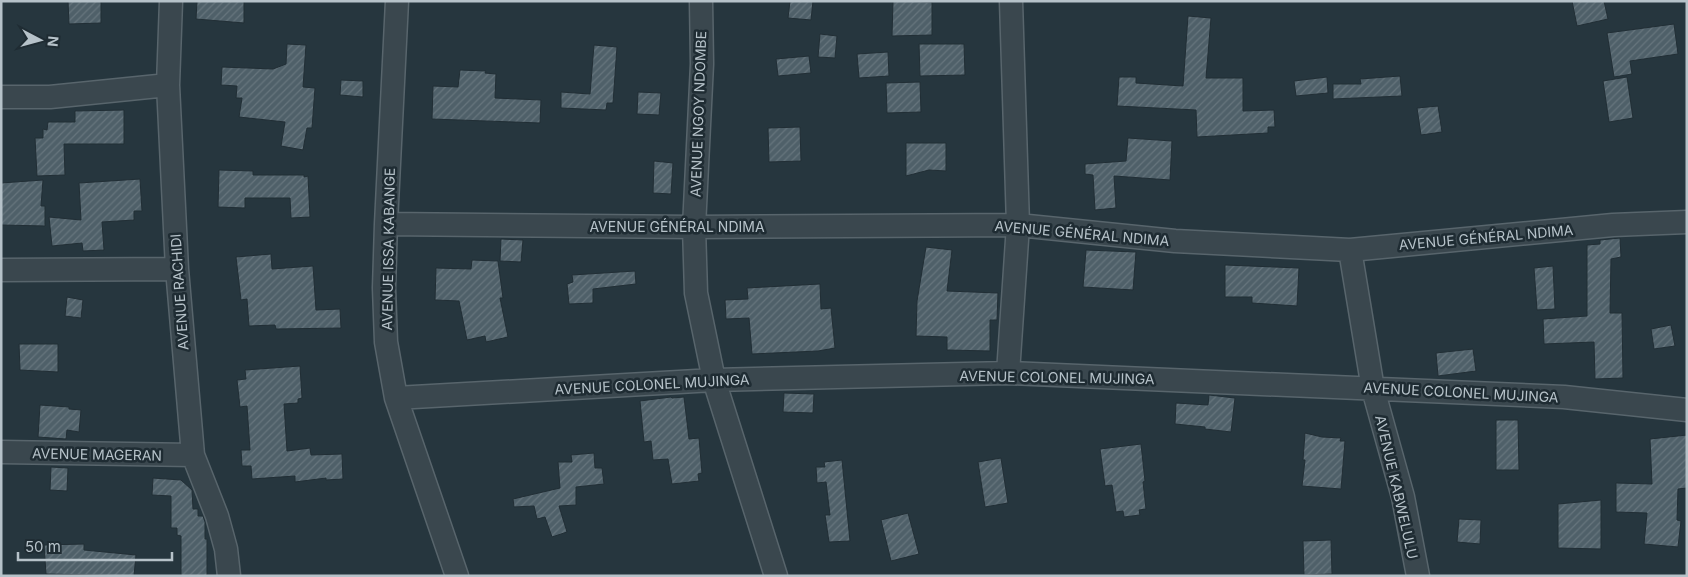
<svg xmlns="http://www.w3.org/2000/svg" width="1688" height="577" font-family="Inter,sans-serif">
	<defs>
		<pattern id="building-hatch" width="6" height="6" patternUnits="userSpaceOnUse" patternTransform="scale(1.25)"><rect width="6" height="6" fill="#4f6069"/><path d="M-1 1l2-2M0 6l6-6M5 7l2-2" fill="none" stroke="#66757d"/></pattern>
	</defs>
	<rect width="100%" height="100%" fill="#26363e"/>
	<path fill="url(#building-hatch)" stroke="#212e35" d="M68,1H101V23L69,24Z
		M197,1H244V23L196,19Z
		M790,1H813L811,20L788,18Z
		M893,1L932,2V35L892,36Z
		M1572,1H1604L1608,19L1577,26Z
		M1188,16L1211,18L1206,78H1243V111L1274,110L1275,127H1268V133L1197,137L1196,110L1117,106L1119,77H1136V83L1183,86Z
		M1674,24L1678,54L1630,61L1632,74L1614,77L1607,33Z
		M820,34L837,36L835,58L818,57Z
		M287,44L306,45L303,87L315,88L312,128H307L303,150L281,146L285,122L239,117L242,98H236L237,86L221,85L222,67L273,69L286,64Z
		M919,44H964L965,75L920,76Z
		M594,45L617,47L613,103H607L606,110L561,108V92L590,94Z
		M888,52L889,76L859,78L857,54Z
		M809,56L811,73L778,76L776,59Z
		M460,70L486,71L485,73L496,74L495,98L541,100L540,123L432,119L433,86L458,87Z
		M1400,76L1402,96L1333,99V84H1361L1360,79Z
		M1327,77L1328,93L1296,96L1294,81Z
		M1627,77L1633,118L1609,122L1603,81Z
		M341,80L363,81V97L340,95Z
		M920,82L921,112L887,113L886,83Z
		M638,92L661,93L659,115L637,114Z
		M1438,106L1442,132L1421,135L1417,108Z
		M124,110V144H64L65,175L37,176L35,138H43V129L47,130L48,122H75V111Z
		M800,127L801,161L769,162L768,128Z
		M1128,138L1172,141L1170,180L1114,176L1116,208L1095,210L1093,175L1085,174V164L1126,161Z
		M906,143H946V171L929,170L906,176Z
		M654,161L673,163L671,194L653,193Z
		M219,170L253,171V175H304V177L308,176L310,217L291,218L290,198H245V208L218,207Z
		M140,179L142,211H134V220L102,222L104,250L83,251L82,243L52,246L49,217L81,220L79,183Z
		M43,180L41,206H45V226L1,225V183Z
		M1620,238L1621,257L1611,259L1610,313H1622L1623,378L1595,379L1594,342L1544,344L1543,319L1587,316V245L1600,244V240Z
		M501,239L523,240L521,262L500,261Z
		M926,247L952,250L947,291L998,293L997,320H990V351L947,350V337L916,336L917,301Z
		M1086,250L1136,252L1133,290L1083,287Z
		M271,254L272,269L313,266L316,310L340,309L341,328L276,329L275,325L249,326L247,299L241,300L236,257Z
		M472,260L498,261L503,298H500L508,337L486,342L485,336L467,340L459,301L435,300L436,268L471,269Z
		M1225,265L1299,268L1297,306L1252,303V297H1225Z
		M1553,266L1555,309L1537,310L1534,268Z
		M635,271L636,284L593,289V303L569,304L567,284L573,282L572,275Z
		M820,284L821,309L831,308L835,348L818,351L752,354L749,318L726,319L725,300L748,299L747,288Z
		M67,297L83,300L81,318L65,316Z
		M1671,325L1675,346L1654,349L1651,329Z
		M19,344H58V372L20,370Z
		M1473,349L1476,371L1438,376L1436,353Z
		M300,366L302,398L298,399V403L284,404L287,451L310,448L311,455L342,454L343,479L326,480V478L295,482V476L252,479L251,466H242L241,450H250L247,406L240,407L237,380L246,379L245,370Z
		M784,393L814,394L813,413L783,412Z
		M1209,395L1235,398L1231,432L1205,429V427L1175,424L1176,403L1208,405Z
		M671,397L672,398L684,397L689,439L699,438L702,473L698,474L699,481L672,484L668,459L653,460L651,441L644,442L640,401Z
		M40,405L69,407V409L81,410L79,432L67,430L66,439L38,437Z
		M1496,420H1518L1519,470H1496Z
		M1305,433L1322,437L1341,438L1340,441H1345L1341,489L1302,486L1305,460H1303Z
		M1687,435V488L1678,489L1677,520L1681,521L1678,547L1644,544L1647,513L1616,512V483L1652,484L1650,439Z
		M1141,444L1145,481L1143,482L1146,509L1139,510L1140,515L1124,517L1123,511L1116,512L1112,485L1105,486L1100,449Z
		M594,453L595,468H602L604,484L576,487V505L559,506L567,532L552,537L545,517L537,519L534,506L514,507L513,499L560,488L558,462H572L571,455Z
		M1001,458L1008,503L985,507L978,462Z
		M842,460L850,541L829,542L825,515H830L826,482L817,483L816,467H825L824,462Z
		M51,467L68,468L67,491L50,490Z
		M153,478L181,480L192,490L193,509H198V516H203L205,522V539H207V576H181V536L177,535V528H171V496L152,495Z
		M1601,500V549L1558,548V504Z
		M908,513L919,554L891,561L881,520Z
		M1459,519L1481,520L1480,544L1457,542Z
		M1331,540L1332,574L1304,575L1303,541Z
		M84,544V550L136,555L134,576L46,574L44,545Z"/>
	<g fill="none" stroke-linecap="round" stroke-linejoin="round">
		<defs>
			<path id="street" d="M171,1L168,85L177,269L193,455L217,516L226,549L229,576
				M397,1L386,224L384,288L386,342L396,398L457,576
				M701,1L702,64L694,227L696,293L714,380L776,576
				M1,97H50L168,85
				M386,224L694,227L1018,225L1175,241L1350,250L1613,225L1687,222
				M1350,250L1373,389L1403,497L1418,576
				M1,270L177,269
				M1008,373L1018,225L1011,1
				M396,398L714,380L1008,373L1564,397L1687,410
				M1,452L193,455"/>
		</defs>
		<use href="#street" stroke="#58656c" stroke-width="25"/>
		<use href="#street" stroke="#3a474e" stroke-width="22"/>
	</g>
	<g text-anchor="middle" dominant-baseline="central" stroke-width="5" stroke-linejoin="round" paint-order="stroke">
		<g font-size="14" fill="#b6c2c9" stroke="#1f2c33">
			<text transform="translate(698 114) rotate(-88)">AVENUE NGOY NDOMBE</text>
			<text x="677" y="226">AVENUE GÉNÉRAL NDIMA</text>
			<text transform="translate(1082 233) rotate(5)">AVENUE GÉNÉRAL NDIMA</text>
			<text transform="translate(1486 237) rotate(-5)">AVENUE GÉNÉRAL NDIMA</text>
			<text transform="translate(388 249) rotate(-89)">AVENUE ISSA KABANGE</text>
			<text transform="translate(179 292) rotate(-94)">AVENUE RACHIDI</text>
			<text transform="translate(1057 377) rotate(1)">AVENUE COLONEL MUJINGA</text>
			<text transform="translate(652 384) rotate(-3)">AVENUE COLONEL MUJINGA</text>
			<text transform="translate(1461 392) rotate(3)">AVENUE COLONEL MUJINGA</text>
			<text transform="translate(97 454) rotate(1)">AVENUE MAGERAN</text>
			<text transform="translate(1397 487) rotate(77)">AVENUE KABWELULU</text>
		</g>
	</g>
	<rect width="1688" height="577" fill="none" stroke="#b6c2c9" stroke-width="5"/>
	<g transform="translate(40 40) rotate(96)" stroke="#1f2c33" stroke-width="4" paint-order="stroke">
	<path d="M0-4L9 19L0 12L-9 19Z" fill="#b6c2c9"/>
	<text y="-8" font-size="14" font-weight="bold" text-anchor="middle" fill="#b6c2c9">N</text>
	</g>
	<path d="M18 552v8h154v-8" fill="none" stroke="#b6c2c9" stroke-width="2.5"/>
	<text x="25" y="552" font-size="15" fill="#b6c2c9" stroke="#1f2c33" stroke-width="4" paint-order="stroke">50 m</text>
</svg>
